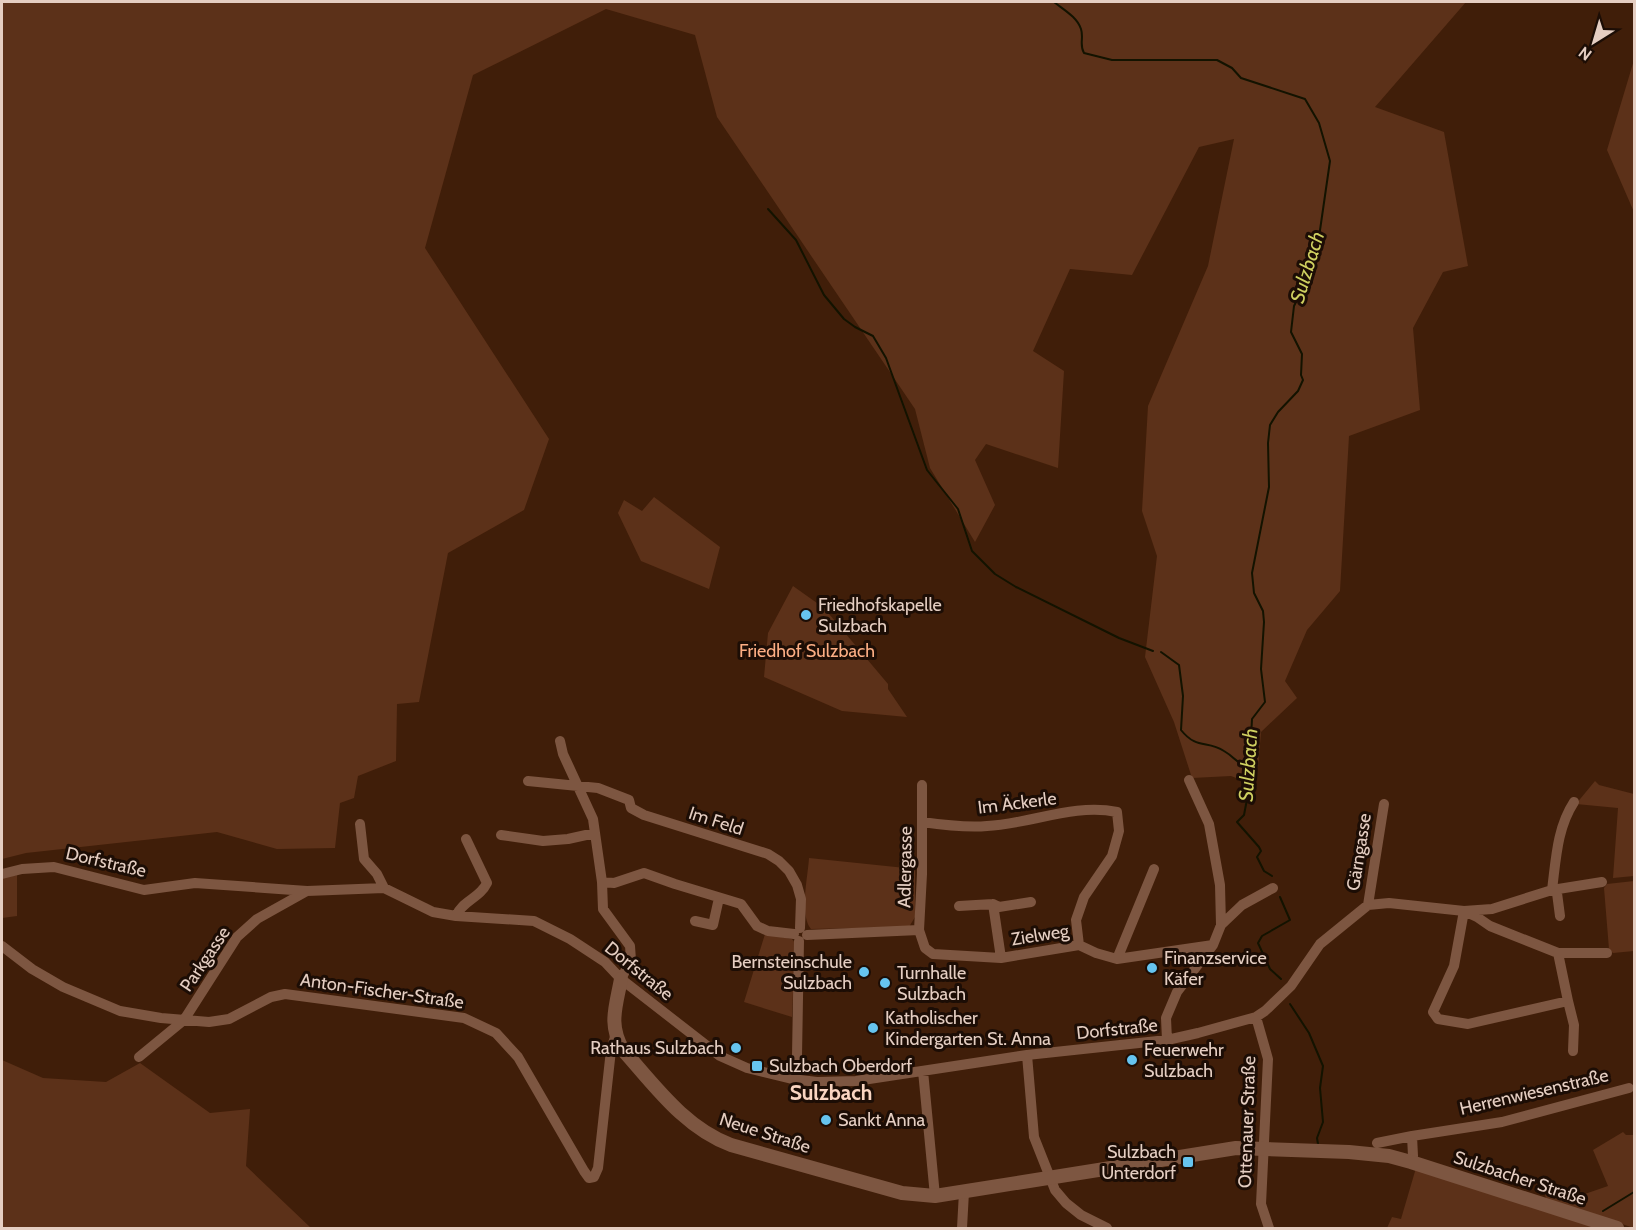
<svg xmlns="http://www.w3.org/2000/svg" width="1636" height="1230" font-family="Cabin,sans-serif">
	<rect width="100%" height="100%" fill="#401e09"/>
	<path fill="#5c3119" d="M2,2H1466L1375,107L1444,132L1468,266L1443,272L1413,328L1420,410L1349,436L1340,591L1307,630L1285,681L1297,698L1261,732L1258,768L1249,783L1231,776L1192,778L1174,722L1145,657L1157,556L1142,511L1148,406L1208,266L1234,139L1199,147L1132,275L1070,269L1033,351L1064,371L1058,468L986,444L975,460L995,505L975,542L930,468L915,409L717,117L695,35L606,9L473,75L425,248L549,439L524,510L448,553L419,702L397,704L396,761L358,776L354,798L340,803L335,848L277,849L217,832L26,853L2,859Z
		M1634,60V212L1607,150Z
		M654,497L720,547L709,589L641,561L618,513L624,500L642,511Z
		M793,586L824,608L888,684V689L907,717L842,711L764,677L768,633Z
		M1595,781L1599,785L1634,794V876L1613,878L1618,808L1576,804Z
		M809,858L915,869V917L909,927L811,929C799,915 808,876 809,858Z
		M17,875V916L2,918V878Z
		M1634,881V951L1613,953L1609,949L1604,888L1607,884Z
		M765,934L792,939L795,943L792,1017L744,1002Z
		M2,1060L43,1078L106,1082L140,1063L210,1113L250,1109L246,1166L311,1228H2Z
		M1623,1132L1626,1135H1634V1228L1546,1199L1543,1184L1579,1196L1608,1186L1593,1150Z
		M1416,1168L1600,1228H1387L1392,1217L1401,1219Z"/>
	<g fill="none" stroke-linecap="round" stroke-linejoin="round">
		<path stroke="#131300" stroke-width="2" d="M1054,2C1064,10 1077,17 1081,29C1084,38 1079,45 1084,53L1112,60H1217L1232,68L1241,78L1305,99L1319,123L1330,161L1318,244L1310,274L1294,306L1291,332L1302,354L1301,375L1303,380L1298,391L1278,412L1270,425L1268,443L1269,487L1252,573L1254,593L1263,611L1264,622L1261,669L1265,702L1252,719L1248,794L1244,815L1237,822L1259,847L1261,851L1257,857L1264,871L1272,876
			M768,209L796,240L824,295L844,319L855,327L873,336L886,358L927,470L958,509L972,551L995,574L1016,587L1119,638L1153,651
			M1161,652L1179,665L1183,696L1181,730C1197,750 1207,740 1224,751C1236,758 1234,762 1249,767
			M1280,897L1290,920L1262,936L1258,943L1270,969L1281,979
			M1290,1004L1309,1033L1323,1066L1320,1088L1323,1122L1317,1138L1318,1144
			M1603,1211L1634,1192"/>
		<path stroke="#7d5641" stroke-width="10" d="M560,741L563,754L593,819L602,882L603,909L630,946L631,960L621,979
			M1189,780L1209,824L1220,885L1221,925
			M528,781L598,788L629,800L631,808L644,815L768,854L779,861L789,871L797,885L801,899L800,928
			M922,785V874L919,930L925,948L933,954L1001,958L1079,945L1096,953L1117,959L1213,945
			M922,822C943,825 966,828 987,826C1030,824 1074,803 1117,812L1119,831L1112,856L1084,897L1076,920L1079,945
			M360,824L364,859L377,874L384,888
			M501,835L543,841L568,839L595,833
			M2,874L22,869L54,867L144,890L195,883L307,891L384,888L433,912L456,916L534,921L570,939L605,962L621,979L720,1056L747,1068L792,1079L817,1082L856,1081L1027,1055L1167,1040L1198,1033L1256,1017L1265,1011L1291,986L1320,944L1368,905L1389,903L1464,911L1492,909L1552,890L1602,882
			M602,882L614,883L644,873L675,884L741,904L757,926L768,931L794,934
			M1552,890C1556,859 1557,828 1574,802
			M1552,890L1557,893L1560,916
			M993,904L1001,958
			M1368,905L1384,804
			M959,906L993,904L999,907L1031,902
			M456,916C462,901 480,898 487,883L466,839
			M695,921L713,925L719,898
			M807,935L919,930
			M2,946L32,969L63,987L120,1011L161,1018L209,1022L229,1019L271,997L285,994L464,1018L496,1033L518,1057L584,1171L589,1178L594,1177L598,1168L611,1050L615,1037
			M1558,953L1490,926L1477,917L1464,911L1454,966L1433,1012L1438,1019L1468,1024L1568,1001L1558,953H1607
			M1117,959L1154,869
			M1568,1001L1574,1025L1573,1051
			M1256,1017L1268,1059L1261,1204L1269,1228
			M1167,1040L1166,1018L1177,992L1213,945L1221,925L1242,905L1273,888
			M1027,1055L1034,1137L1055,1190L1066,1203L1081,1215L1107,1228
			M139,1057L184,1020L237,937L257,919L307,891
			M923,1071L935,1196
			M792,1079L797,1056L799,941
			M1377,1143L1412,1136
			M1411,1162L1413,1156L1412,1136L1502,1122L1629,1088
			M962,1228L964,1192"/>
		<path stroke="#7d5641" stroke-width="14" d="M621,979C616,1007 608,1024 623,1050C655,1086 685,1128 731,1145L902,1193L935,1196L1236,1148L1349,1152L1389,1156L1411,1162L1617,1228"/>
	</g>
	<g fill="#66c4ef" stroke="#1c0d05" stroke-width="2">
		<circle cx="806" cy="615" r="6"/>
		<circle cx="1152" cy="968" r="6"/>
		<circle cx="864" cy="972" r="6"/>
		<circle cx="885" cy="983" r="6"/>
		<circle cx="873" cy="1028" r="6"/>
		<circle cx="736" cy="1048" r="6"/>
		<circle cx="1132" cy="1060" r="6"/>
		<rect x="751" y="1060" width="12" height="12" rx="3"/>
		<circle cx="826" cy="1120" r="6"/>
		<rect x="1182" y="1156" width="12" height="12" rx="3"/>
	</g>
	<g text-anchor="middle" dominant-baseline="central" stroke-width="6" stroke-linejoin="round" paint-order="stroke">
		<g font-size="18" fill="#e5cec2" stroke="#1c0d05" text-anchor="start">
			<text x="818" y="605">Friedhofskapelle<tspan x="818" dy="21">Sulzbach</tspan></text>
			<text x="1164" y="958">Finanzservice<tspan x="1164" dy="21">Käfer</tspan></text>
			<text x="852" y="962" text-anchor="end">Bernsteinschule<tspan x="852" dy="21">Sulzbach</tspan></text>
			<text x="897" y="973">Turnhalle<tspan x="897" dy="21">Sulzbach</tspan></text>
			<text x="885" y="1018">Katholischer<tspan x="885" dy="21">Kindergarten St. Anna</tspan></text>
			<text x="724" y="1048" text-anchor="end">Rathaus Sulzbach</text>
			<text x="1144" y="1050">Feuerwehr<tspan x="1144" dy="21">Sulzbach</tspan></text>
			<text x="769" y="1066">Sulzbach Oberdorf</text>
			<text x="838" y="1120">Sankt Anna</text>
			<text x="1176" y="1152" text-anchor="end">Sulzbach<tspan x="1176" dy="21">Unterdorf</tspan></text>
		</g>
		<g font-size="18" fill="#fcae84" stroke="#1c0d05">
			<text x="807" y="651">Friedhof Sulzbach</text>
		</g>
		<g font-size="18" fill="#e5cec2" stroke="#1c0d05">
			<text transform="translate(1017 803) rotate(-7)">Im Äckerle</text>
			<text transform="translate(716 821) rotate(18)">Im Feld</text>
			<text transform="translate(1359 852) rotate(-81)">Gärngasse</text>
			<text transform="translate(106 862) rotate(13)">Dorfstraße</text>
			<text transform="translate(905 867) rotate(-89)">Adlergasse</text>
			<text transform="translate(1040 935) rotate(-9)">Zielweg</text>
			<text transform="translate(205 959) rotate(-56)">Parkgasse</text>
			<text transform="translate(639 971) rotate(39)">Dorfstraße</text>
			<text transform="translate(382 991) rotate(8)">Anton-Fischer-Straße</text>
			<text transform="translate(1117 1029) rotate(-6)">Dorfstraße</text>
			<text transform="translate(1534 1092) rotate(-13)">Herrenwiesenstraße</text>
			<text transform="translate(1247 1122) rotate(-88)">Ottenauer Straße</text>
			<text transform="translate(765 1133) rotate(18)">Neue Straße</text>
			<text transform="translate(1520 1178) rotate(18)">Sulzbacher Straße</text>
		</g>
		<g font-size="20" font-style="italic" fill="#cfd060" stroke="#1c0d05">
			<text transform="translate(1307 267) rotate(-73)">Sulzbach</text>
			<text transform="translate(1248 765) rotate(-86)">Sulzbach</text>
		</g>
		<g font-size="21" font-weight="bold" fill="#fad5c1" stroke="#1c0d05">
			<text x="831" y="1092">Sulzbach</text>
		</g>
	</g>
	<rect width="1636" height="1230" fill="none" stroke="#e5cec2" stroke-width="6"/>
	<g transform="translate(1594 42) rotate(217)" stroke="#1c0d05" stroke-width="4.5" paint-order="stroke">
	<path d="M0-4.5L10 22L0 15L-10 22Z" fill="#e5cec2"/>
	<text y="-9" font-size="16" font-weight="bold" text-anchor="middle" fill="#e5cec2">N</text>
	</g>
</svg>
